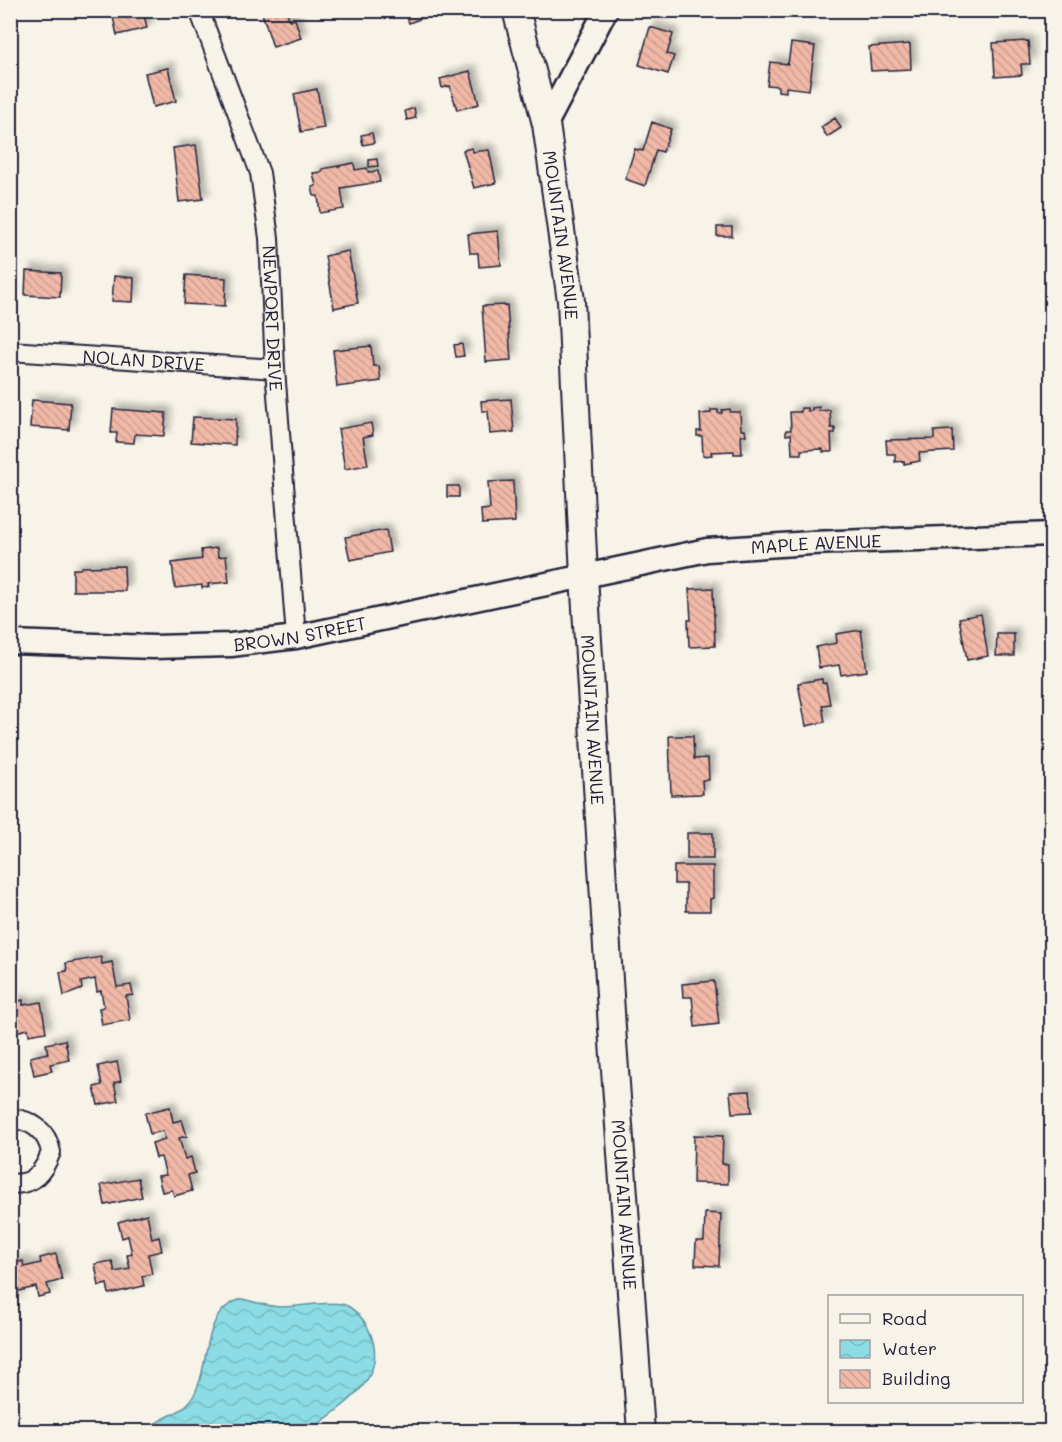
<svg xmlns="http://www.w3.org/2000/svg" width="1062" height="1442" font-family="Mali,sans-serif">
	<defs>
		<pattern id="water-waves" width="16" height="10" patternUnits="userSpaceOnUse" patternTransform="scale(1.5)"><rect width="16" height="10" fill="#8bdce5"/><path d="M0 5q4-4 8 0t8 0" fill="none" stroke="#78bcc5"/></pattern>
		<pattern id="building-back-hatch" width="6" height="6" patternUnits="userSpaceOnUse" patternTransform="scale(1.5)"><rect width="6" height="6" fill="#f0b8a6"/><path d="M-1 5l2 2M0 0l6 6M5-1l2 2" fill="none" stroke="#ce9e90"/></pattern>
		<filter id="shadow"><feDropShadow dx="5.5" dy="-5.5" stdDeviation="3" flood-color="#0004"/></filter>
	</defs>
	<rect width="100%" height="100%" fill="#f7f3e8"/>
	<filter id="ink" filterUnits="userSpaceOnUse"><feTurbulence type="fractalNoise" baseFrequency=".0167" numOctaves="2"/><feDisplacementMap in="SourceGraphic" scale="12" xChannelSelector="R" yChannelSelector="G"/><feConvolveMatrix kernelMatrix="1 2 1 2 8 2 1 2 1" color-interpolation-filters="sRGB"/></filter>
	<g filter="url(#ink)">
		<path fill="url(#water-waves)" stroke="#6192a1" stroke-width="1.5" d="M242,1299C256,1302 269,1307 282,1307C302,1307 323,1301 342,1304C352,1306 364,1319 368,1328C393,1378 343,1405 309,1431H146C158,1417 180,1415 191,1400C213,1367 198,1311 242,1299Z"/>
		<path fill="url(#building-back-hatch)" stroke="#22223b" stroke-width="1.5" filter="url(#shadow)" d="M120,10H143L147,28L117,35L113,17L121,15Z
			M261,10H286L290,21L295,19L301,38L273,47Z
			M404,10H443L409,23Z
			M650,27L673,34L667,54L674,56L668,74L639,65Z
			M1028,41L1030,64H1021L1022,75L995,77L993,43Z
			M791,43L815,46L809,90L786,87V92L778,91V86L767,85L770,62L788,64Z
			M910,44L911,69L871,71L869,47Z
			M168,68L176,101L153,107L145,73Z
			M470,71L479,104L457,110L450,86L442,88L440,79Z
			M317,89L324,128L301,132L294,94Z
			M414,108L416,118L407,120L405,111Z
			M835,118L841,128L827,137L821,127Z
			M652,122L671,129L663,152L656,150L645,186L625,179L635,149L643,151Z
			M372,133L374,143L363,145L361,135Z
			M196,145L203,199L179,202L173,148Z
			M472,148L473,152L489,150L496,183L474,188L463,150Z
			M377,159L378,166L369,167V160Z
			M354,163L355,170L367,168L368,172L378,171L380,182L341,188L344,209L320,213L318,196H314L312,187L316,186L313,173L322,172V169Z
			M717,227H732V236H717Z
			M498,231L501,265L479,267L478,253H470L468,234Z
			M348,251L358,303L334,308L325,256Z
			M26,271L61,273L60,297L25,295Z
			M186,275L226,278L225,306L184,304Z
			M114,276L134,278L133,302L112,301Z
			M507,305L511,360L486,362L482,306Z
			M462,344L464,356L456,357L454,345Z
			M371,346L373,366H379L381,381L337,387L333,350Z
			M511,399L514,432L490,434L488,411H482L481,401Z
			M32,400L71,403L69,430L30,427Z
			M819,407V411L830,410L831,428H835V433H831L832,452H823V449L801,450V454H792L791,434L786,435V430H791L790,412H801V408H808V411H812V408Z
			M113,409L166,413L164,436L135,434L134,443L116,442L117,433H111Z
			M730,409V412H740L741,430H745L746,435H741L742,454H734V451L711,452L712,455L703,456L702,436H697V431H701L700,414L711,413V410H718V413H722V410Z
			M193,417L236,419L235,445L191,442Z
			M371,423L373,435L363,437L368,465L345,469L338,429Z
			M952,430L953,451L919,453L920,461L904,464V461L895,462V454H887L886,440L934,439V431Z
			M513,481L515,522L482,524L481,510L490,509L488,482Z
			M447,486H459V497H447Z
			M386,530L390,552L350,560L345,537Z
			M217,548L218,557L226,556L229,582L208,584L209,587L202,588V585L175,588L172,563L202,559L201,550Z
			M124,566L125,591H73V569H80L82,567Z
			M713,588L715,646L689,647L688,620H691L689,589Z
			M981,614L988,656L967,660L959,618Z
			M861,630L867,671L841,675L839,665L819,668L816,647L837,643L836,634Z
			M997,634H1014V656H996Z
			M822,679V683H826L830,704L822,705L825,722L806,726L798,683Z
			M669,736H693L694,759L708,758L709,780H702L703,794L671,795Z
			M687,833H713V859H687Z
			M674,866H713V898L710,899V911H686V884H674Z
			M101,957L102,964L112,962L117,987L131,985L133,995L126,996L130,1020L102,1025L99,1008L104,1007L101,991L97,992L95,979L81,982L82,989L64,996L60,972L67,971L66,963Z
			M714,981L719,1024L695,1027L692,997H683L682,984Z
			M23,1000V1005L41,1002L46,1032L29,1035L28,1029L11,1033L12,1039H10V1011L14,1010L12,1002Z
			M65,1040L69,1060L50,1064L52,1071L34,1075L30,1057L48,1053L46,1044Z
			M117,1062L121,1081L114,1083L118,1101L98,1105L94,1087L102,1085L98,1066Z
			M750,1091L752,1112L732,1113L730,1092Z
			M170,1107L173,1122L182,1120L187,1136L179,1138L185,1159L191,1157L195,1173L188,1175L192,1191L174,1196L172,1190L162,1192L158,1176L166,1175L161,1157L156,1158L152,1143L165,1139L163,1131L150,1134L145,1113Z
			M694,1135L723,1136L722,1164H728V1184L693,1183Z
			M138,1178L142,1197L105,1205L101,1185Z
			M705,1213L721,1214L719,1266L695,1265L696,1241H704Z
			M147,1214L152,1239L159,1237L162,1251L148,1254L152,1274L142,1276L144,1286L109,1294L107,1284L99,1286L95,1264L112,1261L115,1272L130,1269L127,1255L132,1254L128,1236L122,1238L118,1222Z
			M56,1254L62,1280L47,1284L50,1294L38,1297L36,1287L15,1292L17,1299L10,1301V1264L23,1261L24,1267L41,1263L40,1258Z"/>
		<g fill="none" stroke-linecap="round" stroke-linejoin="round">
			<defs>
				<g id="minor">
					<path id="s1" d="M199,10L260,173L269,238L275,369L296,637"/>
					<path id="s2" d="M10,351L275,369"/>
					<path d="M10,1118C32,1120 47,1131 51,1152C44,1171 33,1187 10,1183"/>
				</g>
				<g id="tertiary">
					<path d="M546,124L606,10"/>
					<path id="s3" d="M10,642L153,647L231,645L296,637L707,550L811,543L1052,534"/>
				</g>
				<g id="secondary">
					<path id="s4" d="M516,10L546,124L571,301L584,576L612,1028L641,1432"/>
				</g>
			</defs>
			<use href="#minor" stroke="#22223b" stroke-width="22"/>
			<use href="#tertiary" stroke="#22223b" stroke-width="27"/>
			<use href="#secondary" stroke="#22223b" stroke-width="30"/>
			<use href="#minor" stroke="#f7f3e8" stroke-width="18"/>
			<use href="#tertiary" stroke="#f7f3e8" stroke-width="22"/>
			<use href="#secondary" stroke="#f7f3e8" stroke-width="26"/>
		</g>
	</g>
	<g text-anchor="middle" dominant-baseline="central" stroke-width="5" stroke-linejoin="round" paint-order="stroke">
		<g font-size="18" fill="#22223b" stroke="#f7f3e8">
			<text stroke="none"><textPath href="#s4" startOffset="230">MOUNTAIN AVENUE</textPath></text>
			<text stroke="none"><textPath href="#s1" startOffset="320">NEWPORT DRIVE</textPath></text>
			<text stroke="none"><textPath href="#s2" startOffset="134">NOLAN DRIVE</textPath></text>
			<text stroke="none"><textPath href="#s3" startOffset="816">MAPLE AVENUE</textPath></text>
			<text stroke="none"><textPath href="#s3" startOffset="291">BROWN STREET</textPath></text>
			<text stroke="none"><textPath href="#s4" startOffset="716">MOUNTAIN AVENUE</textPath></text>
			<text stroke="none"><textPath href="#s4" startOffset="1202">MOUNTAIN AVENUE</textPath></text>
		</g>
	</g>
	<rect width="1062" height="1442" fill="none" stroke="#f7f3e8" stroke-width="36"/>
	<rect x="18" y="18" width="1026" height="1406" fill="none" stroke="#22223b" stroke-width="2" filter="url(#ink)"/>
	<rect x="828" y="1295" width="195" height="108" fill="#f7f3e8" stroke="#a29fa3" stroke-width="1.5"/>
	<rect x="840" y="1314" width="30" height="9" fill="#f7f3e8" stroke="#a29fa3" stroke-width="1.5"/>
	<text x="882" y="1325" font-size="18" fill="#22223b">Road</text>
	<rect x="840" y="1340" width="30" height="18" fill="url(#water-waves)" stroke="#a29fa3" stroke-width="1.5"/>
	<text x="882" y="1355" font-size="18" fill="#22223b">Water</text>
	<rect x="840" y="1370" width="30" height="18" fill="url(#building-back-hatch)" stroke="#a29fa3" stroke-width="1.5"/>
	<text x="882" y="1385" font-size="18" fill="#22223b">Building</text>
</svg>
